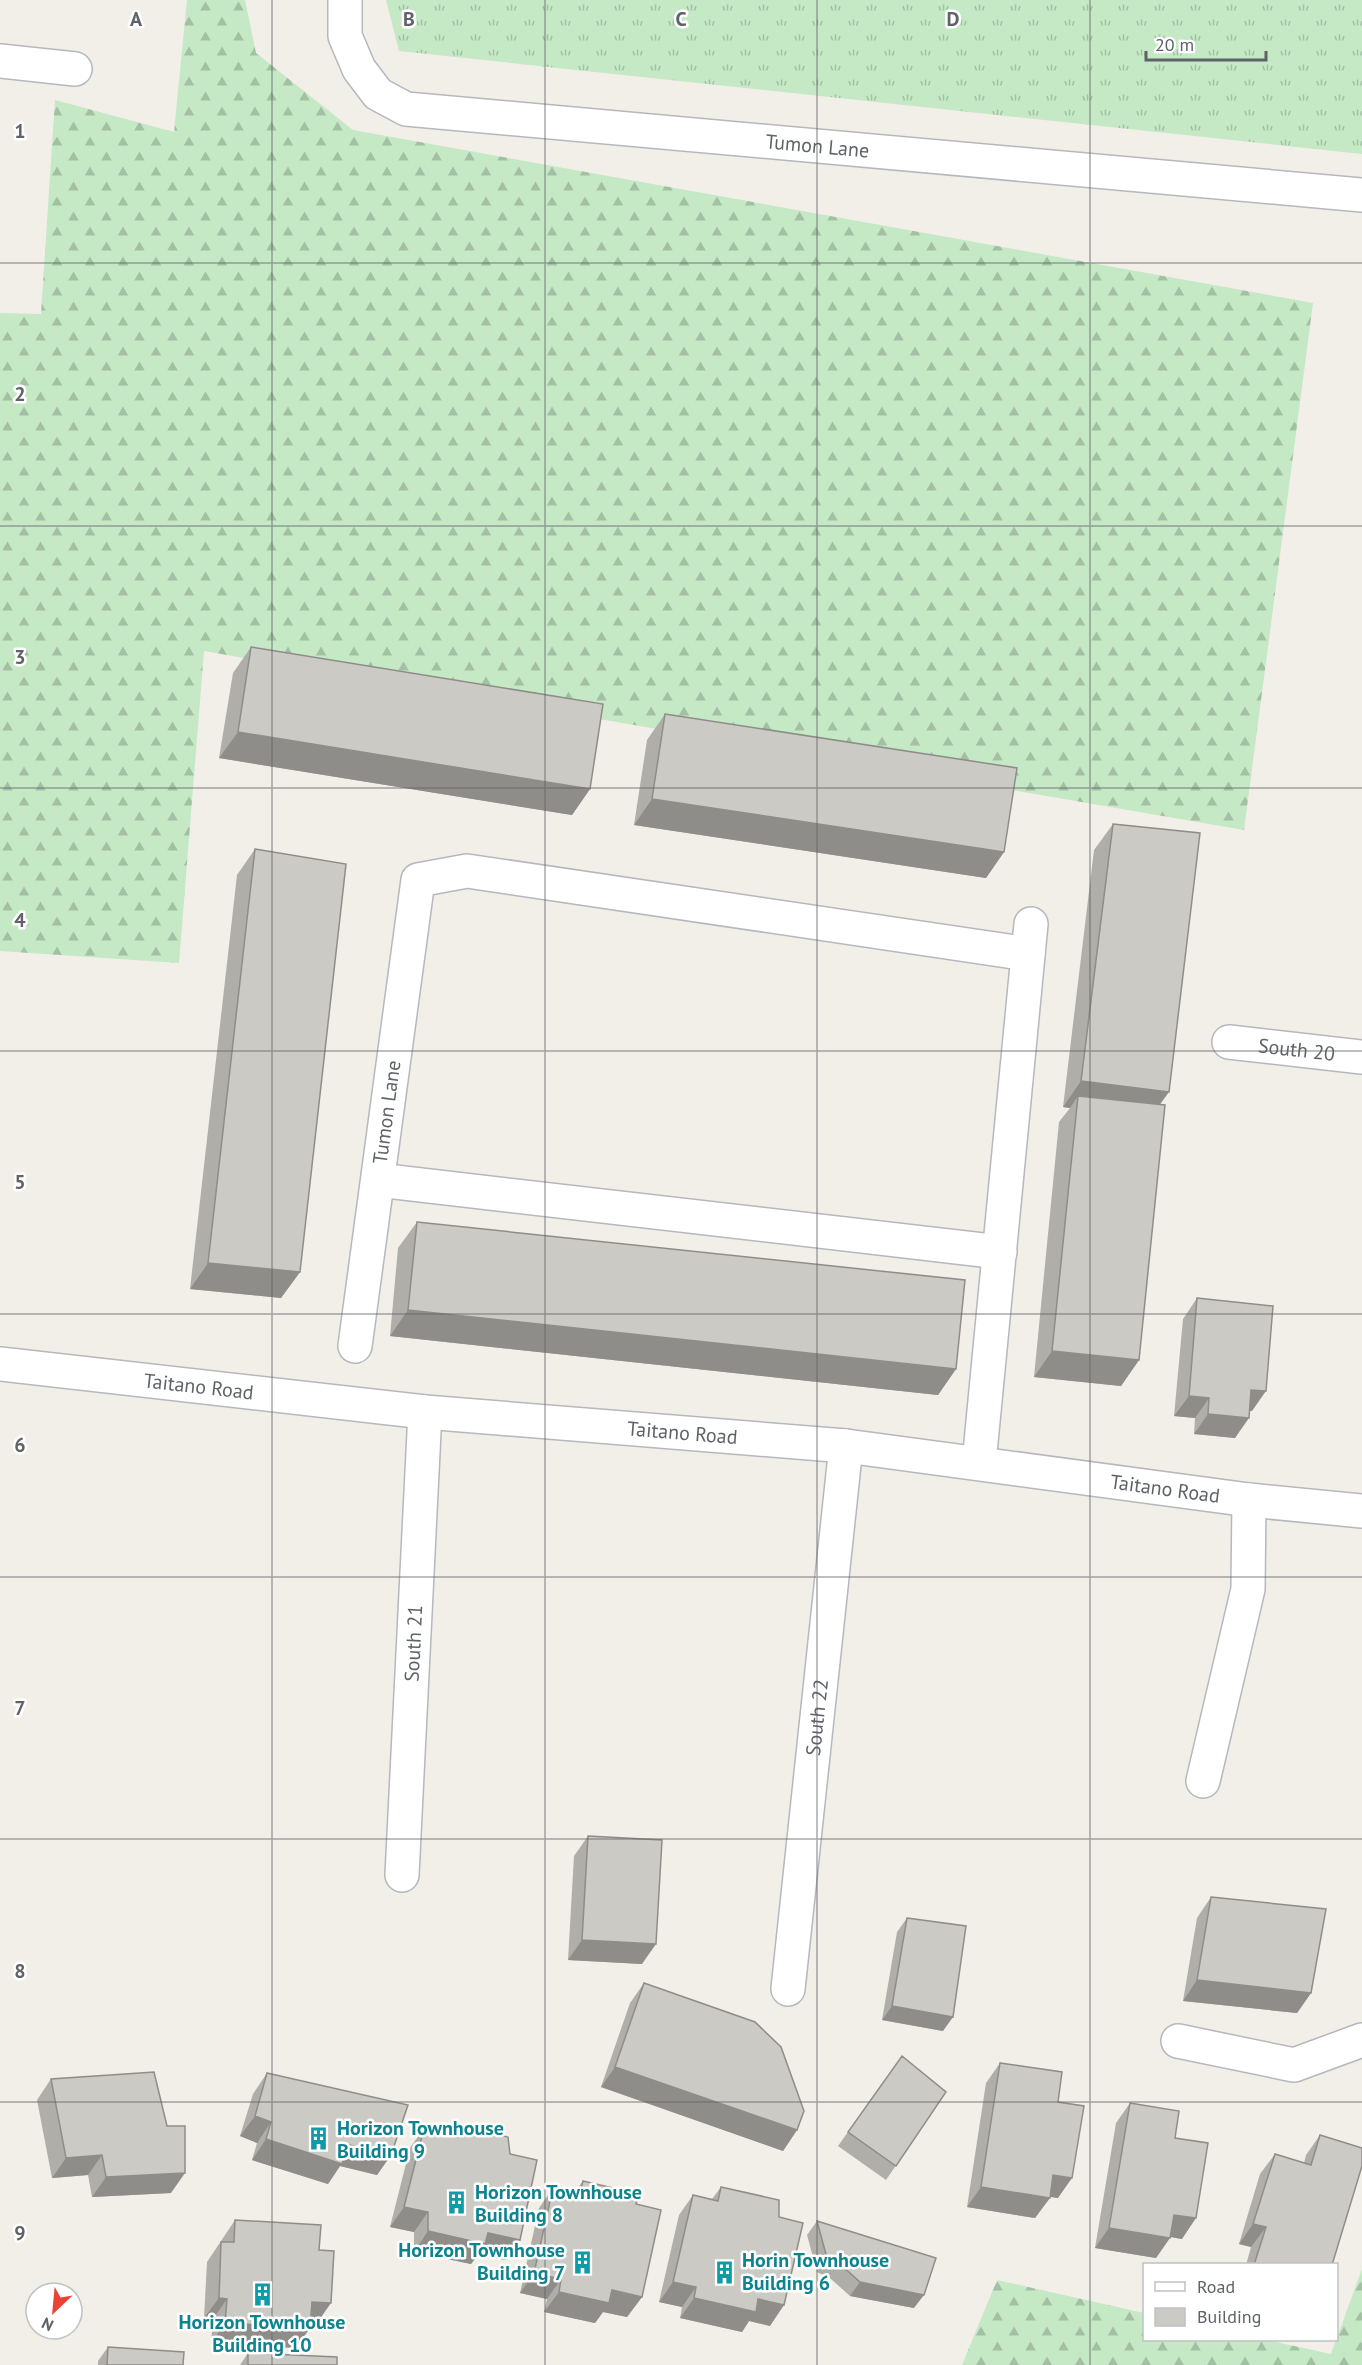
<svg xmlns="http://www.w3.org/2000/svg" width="1362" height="2365" font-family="'PT Sans',sans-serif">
	<defs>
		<pattern id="grass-tufts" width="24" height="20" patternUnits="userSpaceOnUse" patternTransform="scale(1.5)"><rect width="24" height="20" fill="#c5e8c5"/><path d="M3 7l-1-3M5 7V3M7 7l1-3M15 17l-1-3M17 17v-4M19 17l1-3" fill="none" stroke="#a3c0a4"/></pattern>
		<pattern id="forest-firs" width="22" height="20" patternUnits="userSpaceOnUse" patternTransform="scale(1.5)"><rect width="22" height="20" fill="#c5e8c5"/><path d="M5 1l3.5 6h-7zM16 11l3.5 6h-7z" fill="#a3c0a4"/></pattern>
	</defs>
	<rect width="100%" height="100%" fill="#f1efe8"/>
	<path fill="url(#grass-tufts)" d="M386,0H1362V154L399,51Z"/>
	<path fill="url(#forest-firs)" d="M187,0H245L256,53L353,130L1313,303L1244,830L204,651L179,963L0,951V313L41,314L55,100L174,132Z
		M1362,2269V2365H962L997,2280L1144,2313V2340H1267L1331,2354Z"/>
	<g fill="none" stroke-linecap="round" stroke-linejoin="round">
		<defs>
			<g id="minor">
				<path id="s1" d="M345,0V36L359,69L378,94L406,109L1362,195"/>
				<path d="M0,61L75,69"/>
				<path id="s2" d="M1229,1042L1362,1057"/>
				<path d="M378,1180L1000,1252"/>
				<path id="s3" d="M355,1346L418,880L467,871L1028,954"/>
				<path id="s4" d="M0,1364L425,1412L846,1446L1249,1500L1362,1511"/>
				<path d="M979,1463L1031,924"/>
				<path d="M1203,1781L1248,1589L1249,1500"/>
				<path id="s5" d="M402,1875L425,1412"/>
				<path id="s6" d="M788,1989L846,1446"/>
				<path d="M1178,2041L1294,2065L1362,2040"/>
			</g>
		</defs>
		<use href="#minor" stroke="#b5b8bc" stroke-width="36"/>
		<use href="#minor" stroke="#fff" stroke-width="33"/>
	</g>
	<path fill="#afaea9" d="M251,647L590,789L572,815L219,758L233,673Z
		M665,714L1004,852L986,878L634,825L647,740Z
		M1113,824L1160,1104L1139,1360L1121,1386L1034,1377L1059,1122L1070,1108L1063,1107L1094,850Z
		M255,849L300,1272L281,1298L190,1289L237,875Z
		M417,1222L956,1369L938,1395L390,1336L398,1248Z
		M1197,1298L1252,1411H1250L1235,1438L1194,1434L1195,1418L1174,1416L1183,1319Z
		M588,1836L642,1964L568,1960L574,1856Z
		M1211,1897L1311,1993L1297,2013L1183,2001L1197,1918Z
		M907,1918L943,2031L882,2020L897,1932Z
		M644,1983L797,2130L783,2151L601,2087L630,2003Z
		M902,2056L946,2092L886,2180L838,2146Z
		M1000,2063L1058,2102V2198L1050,2197L1035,2218L967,2207L986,2083Z
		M267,2073L391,2155L377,2175L340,2166L328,2184L252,2160L257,2143L240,2136L253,2094Z
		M51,2079L171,2193L92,2197L88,2175L52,2178L37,2100Z
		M1130,2103L1175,2138L1182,2239L1170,2237L1156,2258L1095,2248L1116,2123Z
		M461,2125L510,2154L506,2260L478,2255L471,2264L414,2252V2232L390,2227L410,2148L424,2128L454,2136Z
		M1320,2135L1332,2265H1246L1251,2247L1239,2244L1260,2174L1275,2154L1304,2163L1306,2155Z
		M583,2181L636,2204L642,2297L627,2317L603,2312L595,2323L544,2312L547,2299L520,2293L539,2208L553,2188L575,2192Z
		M721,2187L770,2326L749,2321L742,2332L680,2318L682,2307L659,2302L679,2215L693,2195L712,2199Z
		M235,2220L319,2250L317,2323H311L296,2348L211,2343L213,2319L204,2318L207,2262Z
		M817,2221L914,2308L850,2296L831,2279L817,2272L807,2235Z
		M108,2347L183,2365H98V2361Z
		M248,2353L337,2365H240Z"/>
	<path fill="#8f8d8a" d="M238,732L590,789L572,815L219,758Z
		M652,799L1004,852L986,878L634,825Z
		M1081,1081L1169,1092L1150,1118L1078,1096L1070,1108L1063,1107Z
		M208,1263L300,1272L281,1298L190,1289Z
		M408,1310L956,1369L938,1395L390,1336Z
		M1052,1351L1139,1360L1121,1386L1034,1377Z
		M1251,1390L1266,1391L1252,1411L1237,1410Z
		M1189,1396L1209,1398L1195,1418L1174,1416Z
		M1208,1414L1249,1418L1235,1438L1194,1434Z
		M582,1940L656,1944L642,1964L568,1960Z
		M1197,1980L1311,1993L1297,2013L1183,2001Z
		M892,2006L953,2017L943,2031L882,2020Z
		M615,2067L797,2130L783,2151L601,2087Z
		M255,2116L271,2122L257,2143L240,2136Z
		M266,2139L349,2145L391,2155L377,2175L340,2166L328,2184L252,2160Z
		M102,2155L88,2175L52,2178L66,2158Z
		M185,2173L171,2193L92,2197L106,2177Z
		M1053,2175L1072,2178L1058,2198L1039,2195Z
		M981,2187L1050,2198L1035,2218L967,2207Z
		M404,2207L428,2212L414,2232L390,2227Z
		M1174,2215L1196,2218L1182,2239L1160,2235Z
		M1253,2224L1266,2227L1251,2247L1239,2244Z
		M1109,2228L1170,2238L1156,2258L1095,2248Z
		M428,2231L488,2233L520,2240L506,2260L478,2255L471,2264L414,2252Z
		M534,2273L561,2279L547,2299L520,2293Z
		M673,2282L696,2287L682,2307L659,2302Z
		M860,2282L924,2295L914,2308L850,2296Z
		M612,2290L642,2297L627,2317L603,2312L595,2323L544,2312L559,2292Z
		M219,2298L227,2299L213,2319L204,2318Z
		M694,2298L758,2299L784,2305L770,2326L749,2321L742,2332L680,2318Z
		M312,2302L331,2303L317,2323H298Z
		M225,2323L310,2328L296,2348L211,2343Z"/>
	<path fill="#cccac5" stroke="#8f8d8a" stroke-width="1.5" d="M251,647L603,704L590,789L238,732Z
		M665,714L1017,768L1004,852L652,799Z
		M1113,824L1200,833L1169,1092L1081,1081Z
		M255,849L346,864L300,1272L208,1263Z
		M1078,1096L1165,1105L1139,1360L1052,1351Z
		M417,1222L965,1280L956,1369L408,1310Z
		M1197,1298L1273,1306L1266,1391L1251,1390L1249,1418L1208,1414L1209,1398L1189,1396Z
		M588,1836L662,1840L656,1944L582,1940Z
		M1211,1897L1326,1909L1311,1993L1197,1980Z
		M907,1918L966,1926L953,2017L892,2006Z
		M644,1983L755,2022L781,2047L804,2111L797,2130L615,2067Z
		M902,2056L946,2092L896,2166L848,2132Z
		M1000,2063L1062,2072L1058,2102L1084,2106L1072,2178L1053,2175L1050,2198L981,2187Z
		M154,2072L167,2126H185V2173L106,2177L102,2155L66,2158L51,2079Z
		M267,2073L408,2105L391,2155L349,2145L342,2164L266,2139L271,2122L255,2116Z
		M1130,2103L1179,2111L1175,2138L1208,2143L1196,2218L1174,2215L1170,2238L1109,2228Z
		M461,2125L508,2137L510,2154L537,2160L520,2240L488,2233L485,2244L428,2231V2212L404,2207L424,2128L458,2137Z
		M1320,2135L1362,2148V2166L1332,2265H1254L1266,2227L1253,2224L1275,2154L1311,2165Z
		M583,2181L639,2194L636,2204L661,2210L642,2297L612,2290L609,2303L559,2292L561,2279L534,2273L553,2188L580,2193Z
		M721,2187L779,2200V2217L803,2223L784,2305L758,2299L756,2312L694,2298L696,2287L673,2282L693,2195L718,2201Z
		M235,2220L321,2225L319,2250L334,2251L331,2303L312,2302L310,2328L225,2323L227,2299L219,2298L221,2242H234Z
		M817,2221L936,2258L924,2295L860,2282L841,2265L827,2258Z
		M108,2347L184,2352L183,2365H107Z
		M248,2353L337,2357V2365H248Z"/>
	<path fill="none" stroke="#5f6368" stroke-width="1.5" stroke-opacity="0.55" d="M272,0V2365M545,0V2365M817,0V2365M1090,0V2365M0,263H1362M0,526H1362M0,788H1362M0,1051H1362M0,1314H1362M0,1577H1362M0,1839H1362M0,2102H1362"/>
	<defs>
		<symbol id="building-bare" viewBox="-9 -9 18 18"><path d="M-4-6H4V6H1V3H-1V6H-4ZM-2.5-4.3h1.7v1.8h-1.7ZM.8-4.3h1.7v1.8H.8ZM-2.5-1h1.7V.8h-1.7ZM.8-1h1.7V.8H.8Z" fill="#0f9aa8" stroke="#fff" stroke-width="2.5" paint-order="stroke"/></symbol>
	</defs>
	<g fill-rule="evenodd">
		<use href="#building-bare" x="302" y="2122" width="33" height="33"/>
		<use href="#building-bare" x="440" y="2186" width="33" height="33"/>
		<use href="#building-bare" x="566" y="2246" width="33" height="33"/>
		<use href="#building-bare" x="708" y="2256" width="33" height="33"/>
		<use href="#building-bare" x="246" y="2278" width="33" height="33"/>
	</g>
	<g text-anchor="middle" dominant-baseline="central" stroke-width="5" stroke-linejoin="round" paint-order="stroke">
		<g font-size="20" fill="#5f6368" stroke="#fff">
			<text stroke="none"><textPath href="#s1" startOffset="548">Tumon Lane</textPath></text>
			<text stroke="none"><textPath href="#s2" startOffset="68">South 20</textPath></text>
			<text stroke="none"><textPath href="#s3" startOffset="236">Tumon Lane</textPath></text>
			<text stroke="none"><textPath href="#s4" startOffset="200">Taitano Road</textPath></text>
			<text stroke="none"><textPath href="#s4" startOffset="686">Taitano Road</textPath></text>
			<text stroke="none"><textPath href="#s4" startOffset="1172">Taitano Road</textPath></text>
			<text stroke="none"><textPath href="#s5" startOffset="232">South 21</textPath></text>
			<text stroke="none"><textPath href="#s6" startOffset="273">South 22</textPath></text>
		</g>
		<g font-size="20" font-weight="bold" fill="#0d838f" stroke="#fff" text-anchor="start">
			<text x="337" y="2128">Horizon Townhouse<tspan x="337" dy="23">Building 9</tspan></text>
			<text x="475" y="2192">Horizon Townhouse<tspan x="475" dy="23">Building 8</tspan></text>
			<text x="565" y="2250" text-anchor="end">Horizon Townhouse<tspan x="565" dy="23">Building 7</tspan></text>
			<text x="742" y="2260">Horin Townhouse<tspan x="742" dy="23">Building 6</tspan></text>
			<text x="262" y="2322" text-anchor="middle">Horizon Townhouse<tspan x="262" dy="23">Building 10</tspan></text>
		</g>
	</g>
	<g font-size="20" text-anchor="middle" font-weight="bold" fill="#5f6368" stroke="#fff" stroke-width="5" stroke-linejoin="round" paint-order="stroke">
		<text x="136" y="26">A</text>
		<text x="409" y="26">B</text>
		<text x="681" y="26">C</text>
		<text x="953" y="26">D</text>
		<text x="20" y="138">1</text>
		<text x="20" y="401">2</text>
		<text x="20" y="664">3</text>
		<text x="20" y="927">4</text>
		<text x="20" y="1189">5</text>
		<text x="20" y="1452">6</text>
		<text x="20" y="1715">7</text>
		<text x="20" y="1978">8</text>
		<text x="20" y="2240">9</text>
	</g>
	<rect x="1143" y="2263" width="195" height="78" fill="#ffffff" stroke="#bfc1c3" stroke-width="1.5"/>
	<rect x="1155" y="2282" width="30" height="9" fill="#ffffff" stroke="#bfc1c3" stroke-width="1.5"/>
	<text x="1197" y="2293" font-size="18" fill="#5f6368">Road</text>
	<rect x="1155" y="2308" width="30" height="18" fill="#cccac5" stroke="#bfc1c3" stroke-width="1.5"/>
	<text x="1197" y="2323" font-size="18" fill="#5f6368">Building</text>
	<g transform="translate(54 2311) rotate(206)"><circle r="28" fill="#ffffff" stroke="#bfc1c3" stroke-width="1.5"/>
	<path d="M0-4.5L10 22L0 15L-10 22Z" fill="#ea4335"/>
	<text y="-9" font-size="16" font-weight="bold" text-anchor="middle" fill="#5f6368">N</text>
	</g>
	<path d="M1146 51v9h120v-9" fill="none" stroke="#5f6368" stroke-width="3"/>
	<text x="1155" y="51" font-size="18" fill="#5f6368" stroke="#ffffff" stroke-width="4.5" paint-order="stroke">20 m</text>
</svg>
